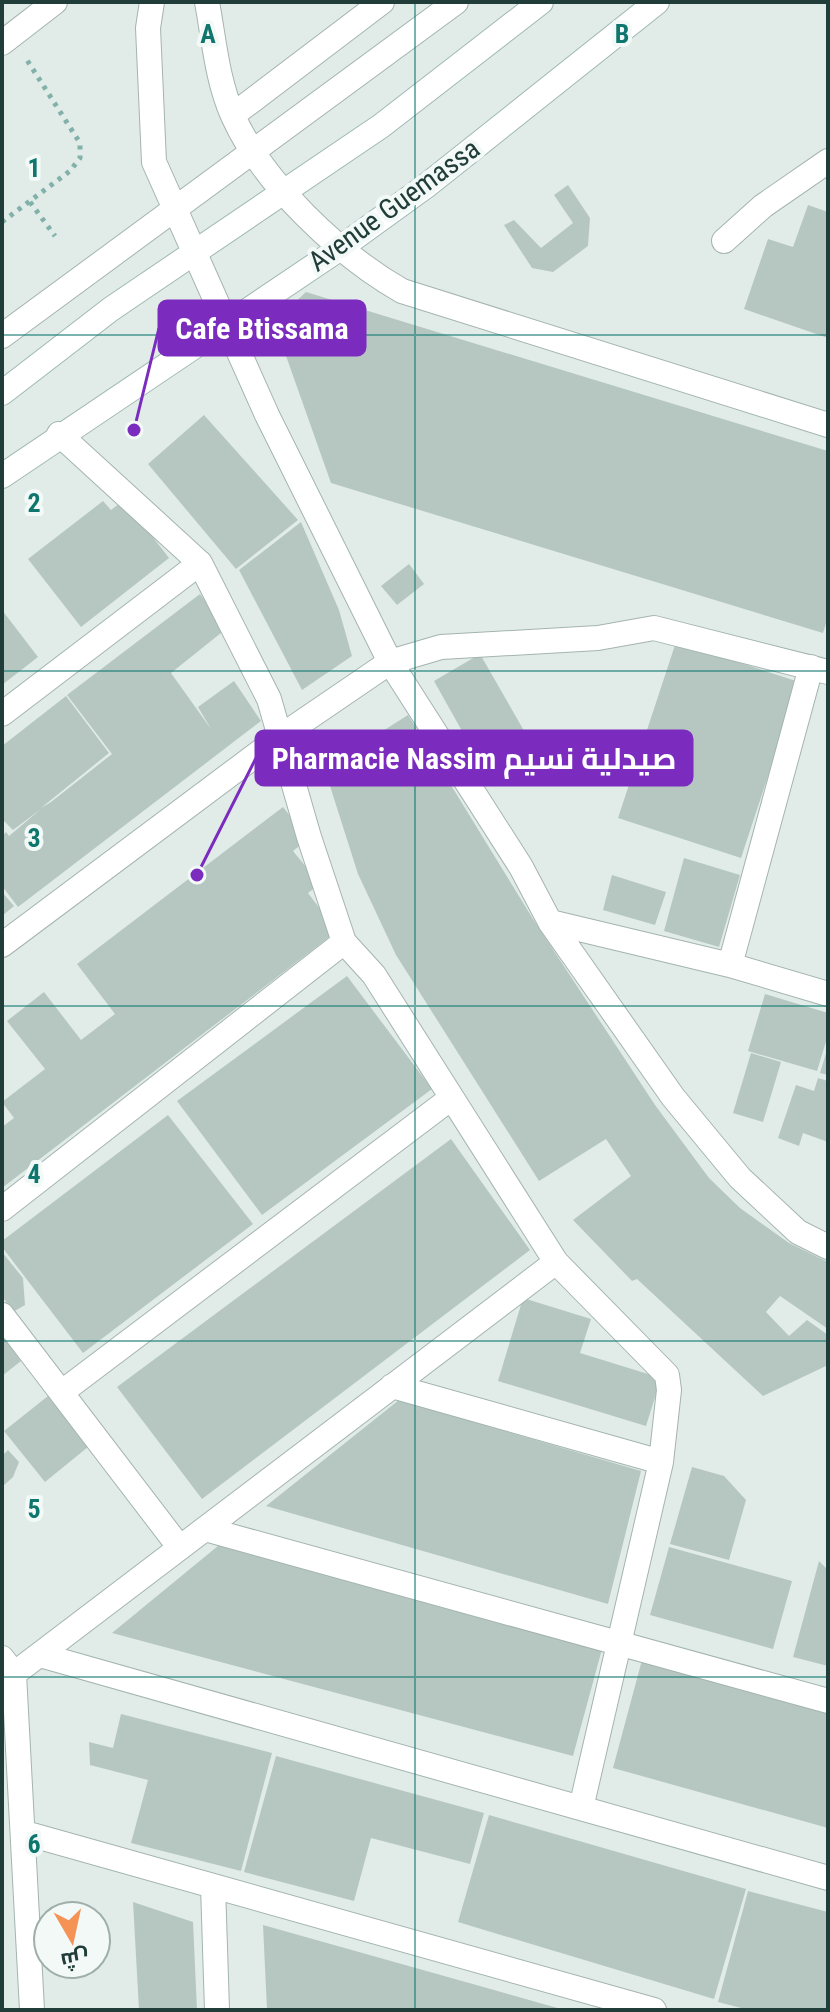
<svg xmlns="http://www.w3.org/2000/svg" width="830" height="2012" font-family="'Roboto Condensed',Cairo,sans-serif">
	<rect width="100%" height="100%" fill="#e1ece9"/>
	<path fill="#b6c7c2" d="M568,185L590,218L588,246L553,272L532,268L504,225L514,220L541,248L573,223L554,195Z
		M808,205L828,212V338L744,309L768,239L793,247Z
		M306,292L828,451V617L823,633L331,483L274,322Z
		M204,415L298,520L236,569L148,464Z
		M124,500L169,558L81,627L28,559L103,501L111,510Z
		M301,522L339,610L352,656L302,690L239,570Z
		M409,564L424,584L397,605L381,586Z
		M200,594L226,629L171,673L211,729L198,707L234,681L261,721L18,907L2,886V836L6,832L9,836L41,809L13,830L2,819V746L66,696L109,753L41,808L51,802L112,754L67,695Z
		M2,610L38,657L2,685Z
		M676,642L799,682L741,858L618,818Z
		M480,654L527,736L480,763L434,681Z
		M408,715L533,919L655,1105L709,1178L740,1208L789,1243L828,1262V1329L780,1296L766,1312L789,1336L807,1320L828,1335V1365L763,1396L637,1279L632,1281L573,1220L631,1176L606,1139L539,1181L396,955L358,874L330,786L338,782L329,765Z
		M283,807L308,839L293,851L320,884L308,893L337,931L2,1188V1127L14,1118L2,1102L45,1069L7,1021L44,992L81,1040L115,1014L77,964Z
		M684,858L740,875L719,947L664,931Z
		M612,875L666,892L655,925L603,910Z
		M2,892L14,906L2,916Z
		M347,976L432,1089L262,1215L177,1101Z
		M765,994L828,1013V1035L817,1071L748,1051Z
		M827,1050H828V1075L820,1073Z
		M751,1053L781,1062L763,1122L733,1113Z
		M818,1078L828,1081V1142L803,1133L799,1146L778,1138L796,1085L814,1091Z
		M168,1115L253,1224L83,1353L2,1247V1241Z
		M451,1139L530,1250L202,1499L117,1387Z
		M2,1252L23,1278L25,1305L13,1312L2,1296Z
		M523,1298L591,1319L580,1353L661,1378L646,1426L498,1381Z
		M2,1334L21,1361L2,1376Z
		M48,1396L88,1447L45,1482L4,1431Z
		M399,1400L641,1471L608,1604L266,1506Z
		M8,1450L19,1462L13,1477L2,1487V1456Z
		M692,1467L724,1476L746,1500L729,1560L670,1544Z
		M224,1541L602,1649L573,1756L112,1633Z
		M669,1547L792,1581L773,1649L650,1615Z
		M819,1561L828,1570V1666L793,1657Z
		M642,1660L828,1712V1828L613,1768Z
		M121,1714L272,1753L241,1871L131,1843L148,1780L90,1765L89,1742L113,1748Z
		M276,1756L484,1813L470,1864L371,1838L354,1901L244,1872Z
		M489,1815L746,1889L714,1999L458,1922Z
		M748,1891L828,1912V2010H749L718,2002Z
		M133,1902L193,1922L197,2010H139Z
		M263,1925L561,2009V2010H267Z"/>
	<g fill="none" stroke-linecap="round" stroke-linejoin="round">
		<defs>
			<path id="street" d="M152,2L148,28L154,162L267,415L390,662L521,867L550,922L673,1097L740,1178L798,1232L828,1247
				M207,2C214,40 217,80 233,116C263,183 339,255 402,291L828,425
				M2,43L55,2
				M233,115L382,2
				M724,241L763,206L828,161
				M2,336L456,2
				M59,434L200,563L269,699L309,837L344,942L374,975L556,1262L667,1375L669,1390L661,1462L581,1808
				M2,714L200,563
				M550,922L730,965L828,994
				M2,945L280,737L390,662L441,647L598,638L654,628L828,672
				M730,965L811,667
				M2,1209L344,942
				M2,1315L180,1548
				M392,1386L661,1462
				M62,1392L450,1099
				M205,1529L828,1701
				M40,1655L828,1878
				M2,1658L14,1674L32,2010
				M2,1683L556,1262
				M25,1833L654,2010
				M213,1886L217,2010"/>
			<path id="secondary" d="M2,393L111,309L381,126L541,2
				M2,476L339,249L426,186L657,2"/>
		</defs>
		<use href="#street" stroke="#a4b4b1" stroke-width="26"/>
		<use href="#secondary" stroke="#9fb8b3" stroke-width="26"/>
		<path stroke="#81b1a8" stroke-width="5" stroke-dasharray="4 6" stroke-linecap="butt" d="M30,202L55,236
			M2,222L70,171L80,158V143L27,60"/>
		<use href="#street" stroke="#fff" stroke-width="24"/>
		<use href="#secondary" stroke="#fff" stroke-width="24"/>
	</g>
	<path fill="none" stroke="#0f766e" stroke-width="2" stroke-opacity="0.55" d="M415,2V2010M2,335H828M2,671H828M2,1006H828M2,1341H828M2,1677H828"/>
	<g text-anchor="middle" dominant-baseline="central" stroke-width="8" stroke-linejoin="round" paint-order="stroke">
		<g font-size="28" fill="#213d3a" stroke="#f2f9f6">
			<text transform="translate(394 205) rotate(-36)">Avenue Guemassa</text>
		</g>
	</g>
	<g font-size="26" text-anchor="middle" font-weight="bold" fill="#0f766e" stroke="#f2f9f6" stroke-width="8" stroke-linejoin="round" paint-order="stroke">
		<text x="208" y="43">A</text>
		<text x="622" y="43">B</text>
		<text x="34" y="177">1</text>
		<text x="34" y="512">2</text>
		<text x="34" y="847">3</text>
		<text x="34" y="1183">4</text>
		<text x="34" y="1518">5</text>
		<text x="34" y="1853">6</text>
	</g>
	<path fill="none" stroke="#7b2cbf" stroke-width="3" d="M134 430L159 328M197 875L256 758"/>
	<g fill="#7b2cbf" stroke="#f2f9f6" stroke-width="3">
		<circle cx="134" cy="430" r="8"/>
		<circle cx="197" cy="875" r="8"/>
	</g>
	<g fill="#7b2cbf" stroke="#7b2cbf" stroke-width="3">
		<rect x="159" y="301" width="206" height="54" rx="8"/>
		<rect x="256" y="731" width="436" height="54" rx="8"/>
	</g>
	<g font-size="30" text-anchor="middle" font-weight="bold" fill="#fff">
		<text x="262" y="339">Cafe Btissama</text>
		<text x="474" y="769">Pharmacie Nassim صيدلية نسيم</text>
	</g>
	<rect width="830" height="2012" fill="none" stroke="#213d3a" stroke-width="8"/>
	<g transform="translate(72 1940) rotate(171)"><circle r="38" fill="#f2f9f6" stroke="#9eaeab" stroke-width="2"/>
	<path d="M0-6L14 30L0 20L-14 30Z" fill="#f59356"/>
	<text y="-12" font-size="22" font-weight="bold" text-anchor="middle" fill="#213d3a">ش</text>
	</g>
</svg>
